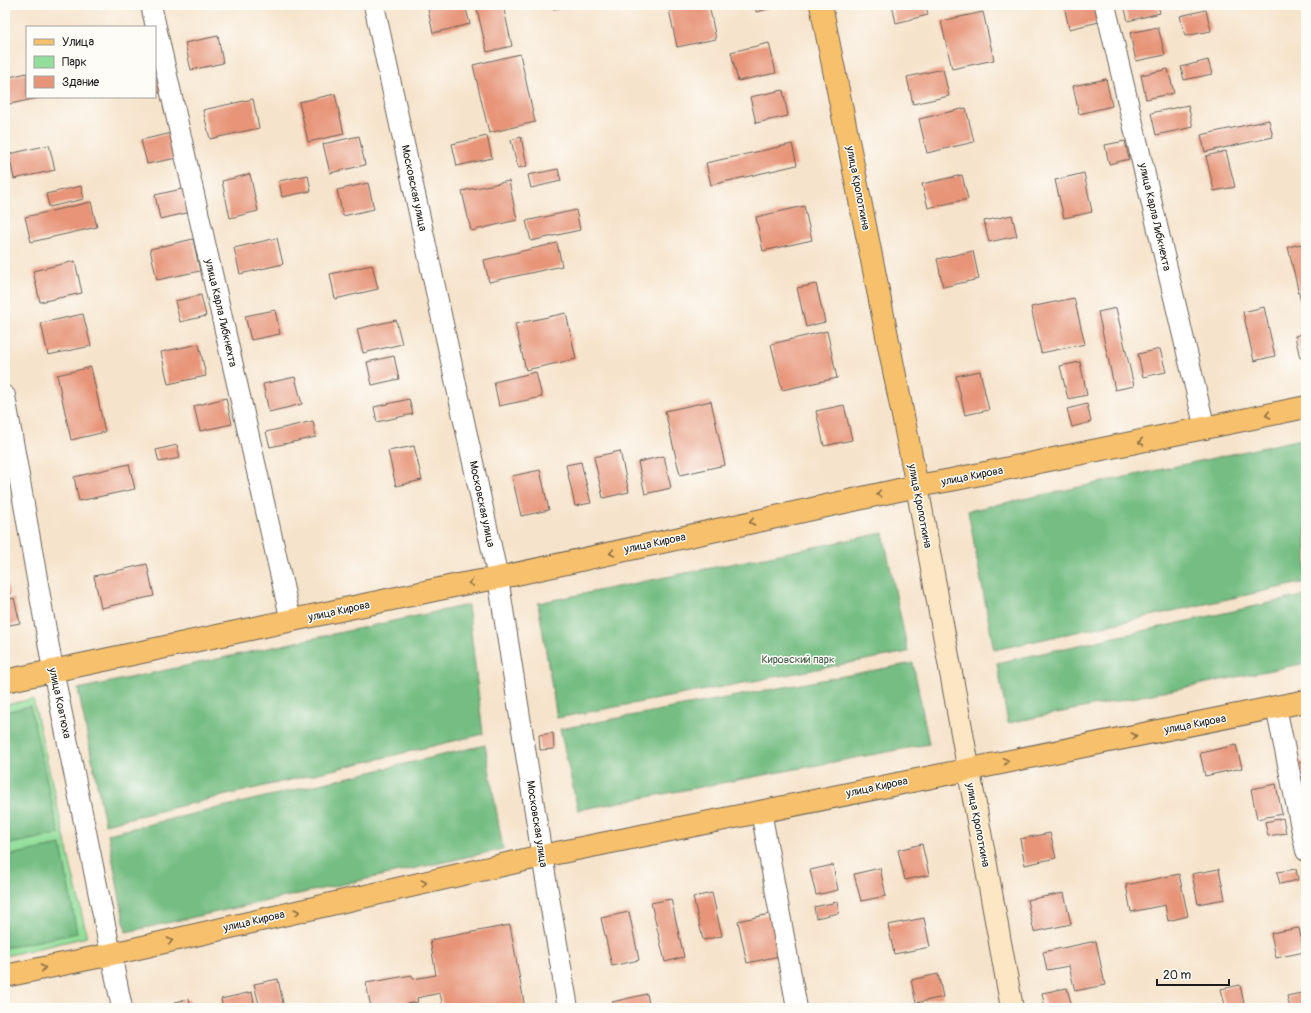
<svg xmlns="http://www.w3.org/2000/svg" width="1311" height="1013" font-family="Pangolin,sans-serif">
	<rect width="100%" height="100%" fill="#fdfcf7"/>
	<filter id="ink" filterUnits="userSpaceOnUse"><feTurbulence type="fractalNoise" baseFrequency=".025" numOctaves="2"/><feDisplacementMap in="SourceGraphic" scale="8" xChannelSelector="R" yChannelSelector="G"/><feConvolveMatrix kernelMatrix="1 2 1 2 8 2 1 2 1" color-interpolation-filters="sRGB"/></filter>
	<filter id="wash" filterUnits="userSpaceOnUse"><feTurbulence type="fractalNoise" baseFrequency=".012" numOctaves="4" result="noise"/><feDisplacementMap in="SourceGraphic" scale="16" xChannelSelector="R" yChannelSelector="G"/><feGaussianBlur stdDeviation="0.9" result="paint"/><feColorMatrix in="noise" values="0 0 0 0 0 0 0 0 0 0 0 0 0 0 0 0 0 1.4 0 .05"/><feComposite in="paint" operator="in"/></filter>
	<g filter="url(#wash)">
		<rect width="100%" height="100%" fill="#f6e3cb"/>
		<path fill="#92de9a" stroke="#577d5b" d="M33,699L87,937L5,956V705Z"/>
		<path fill="#75bd82" stroke="#486c4f" d="M1306,438V582L994,650L968,511Z
			M883,533L908,652L557,718L538,603Z
			M1306,595V663L1008,723L997,663Z
			M468,605L483,734L105,824L78,689Z
			M913,663L929,744L578,810L560,729Z
			M30,706L59,834L5,845V712Z
			M485,745L503,849L126,932L108,834Z
			M61,845L77,933L5,948V856Z"/>
		<g id="blocks">
			<path fill="#e79478" d="M427,5H465L470,24L433,33Z
				M476,5H503L512,46L487,52Z
				M552,5H570V6L553,9Z
				M668,5H709L716,39L677,47Z
				M755,5H768V9L756,12Z
				M892,5H926L928,15L896,23Z
				M1064,5H1096L1099,22L1069,29Z
				M1124,5H1158L1160,13L1128,21Z
				M1206,10L1211,31L1185,36L1180,16Z
				M983,12L994,60L952,69L941,21Z
				M1158,27L1165,55L1136,61L1130,33Z
				M218,36L223,63L191,70L185,43Z
				M769,43L776,73L738,81L731,52Z
				M520,54L535,122L489,133L473,65Z
				M1208,60L1212,74L1184,80L1181,67Z
				M155,61L163,92L155,93Z
				M943,69L949,96L913,104L907,77Z
				M1168,69L1174,93L1146,99L1141,75Z
				M27,73V97L39,98L5,105V78Z
				M1106,79L1112,106L1079,114L1073,86Z
				M783,90L788,116L756,123L750,97Z
				M335,94L344,134L308,142L299,102Z
				M253,99L259,128L210,139L203,110Z
				M1188,105L1193,127L1156,135L1151,113Z
				M966,108L974,142L927,153L919,119Z
				M1269,120L1273,137L1205,152L1201,135Z
				M172,133L177,158L147,164L141,140Z
				M359,136L365,165L330,173L323,144Z
				M487,136L492,158L457,166L452,144Z
				M521,137L527,166L518,168L511,140Z
				M1125,141L1129,159L1109,164L1105,145Z
				M792,144L797,165L711,185L706,163Z
				M49,145L55,170L14,179L9,154Z
				M1226,151L1235,187L1214,191L1206,156Z
				M558,169L561,181L531,188L528,175Z
				M1084,173L1092,212L1064,218L1055,180Z
				M250,174L258,211L230,218L222,181Z
				M308,175L311,191L282,197L279,181Z
				M962,175L968,199L928,208L922,184Z
				M509,181L517,220L471,231L462,191Z
				M368,183L374,209L343,216L337,190Z
				M81,186L84,199L49,207L46,194Z
				M186,188L191,212L160,219L155,195Z
				M91,202L97,227L31,242L25,217Z
				M804,206L812,240L763,251L756,217Z
				M576,210L580,230L531,241L526,221Z
				M1012,215L1017,236L989,242L984,221Z
				M277,238L283,264L240,274L234,248Z
				M193,239L200,271L157,280L150,249Z
				M557,243L562,266L489,282L484,260Z
				M1301,244L1306,265V300L1301,302L1288,247Z
				M973,251L979,279L943,287L937,259Z
				M75,261L82,293L40,302L33,271Z
				M372,265L378,289L335,299L330,274Z
				M816,284L825,322L806,327L797,288Z
				M201,295L206,316L180,322L175,301Z
				M1074,298L1085,344L1041,353L1031,307Z
				M1264,307L1275,356L1254,361L1243,312Z
				M1116,308L1134,386L1115,390L1098,312Z
				M275,310L280,334L251,340L245,316Z
				M566,313L576,359L526,370L515,324Z
				M83,314L91,346L48,355L41,323Z
				M396,320L402,344L363,353L357,329Z
				M827,331L837,378L782,390L771,344Z
				M1306,333V356L1300,358L1295,336Z
				M199,344L206,376L168,384L161,352Z
				M1160,349L1166,372L1143,377L1138,354Z
				M394,356L399,379L372,385L367,362Z
				M1080,362L1087,395L1068,399L1060,366Z
				M91,367L105,432L71,440L57,375Z
				M980,371L989,410L965,415L956,376Z
				M536,372L542,397L499,406L494,382Z
				M295,377L302,404L269,412L263,384Z
				M226,398L232,424L200,431L194,406Z
				M409,399L413,414L377,422L374,407Z
				M711,401L725,465L680,475L665,411Z
				M1087,404L1091,422L1072,427L1067,409Z
				M844,405L852,440L824,446L816,411Z
				M313,421L316,437L270,447L266,432Z
				M177,445L180,458L159,462L156,450Z
				M414,446L422,480L396,486L388,451Z
				M620,451L629,492L603,498L594,457Z
				M664,456L671,488L645,494L638,462Z
				M581,462L591,503L575,506L566,465Z
				M129,464L135,489L79,501L74,477Z
				M540,470L549,510L521,516L512,476Z
				M147,564L154,596L101,608L94,576Z
				M5,575L10,595L5,596Z
				M14,598L20,623L5,626V600Z
				M553,733L554,749L540,750L539,735Z
				M1236,745L1242,768L1205,776L1200,753Z
				M1306,761V792L1301,793L1295,763Z
				M1276,784L1282,814L1257,819L1251,789Z
				M1283,818L1286,833L1268,836L1265,822Z
				M1050,833L1056,858L1025,865L1020,839Z
				M922,844L929,875L905,880L898,850Z
				M833,865L838,890L816,895L810,870Z
				M880,868L886,896L861,901L854,874Z
				M1219,869L1225,899L1198,904L1192,874Z
				M1296,869L1298,880L1280,884L1277,872Z
				M1179,874L1188,916L1168,921L1165,905L1131,912L1126,885Z
				M712,893L722,936L703,940L693,897Z
				M1064,893L1071,924L1034,932L1027,900Z
				M671,899L684,957L665,962L651,903Z
				M837,902L839,913L816,918L814,907Z
				M629,912L639,960L612,966L601,918Z
				M774,913L784,955L747,963L738,921Z
				M924,918L930,947L894,954L888,925Z
				M510,925L525,1008H443L440,993L417,998L418,1002L384,1008H371L366,983L412,975L413,979L436,975L430,940Z
				M1299,928L1304,952L1276,958L1271,933Z
				M1096,941L1105,985L1075,991L1069,966L1047,970L1043,952Z
				M938,974L943,997L916,1003L911,980Z
				M278,979L284,1008H260L254,984Z
				M1240,985L1245,1008H1214L1225,1005L1221,989Z
				M1067,988L1071,1003L1045,1008L1042,993Z
				M252,992L255,1008H223L221,999Z
				M1306,992V1006L1290,1008L1287,996Z
				M647,994L650,1008H614L612,1002Z
				M189,999L191,1008H176L175,1002Z"/>
		</g>
	</g>
	<g filter="url(#ink)">
		<use href="#blocks" fill-opacity="0" stroke="#686259" stroke-width="1"/>
		<g fill="none" stroke-linecap="round" stroke-linejoin="round">
			<defs>
				<path id="street" d="M151,5L291,621
					M374,5L498,578L542,856L568,1008
					M1105,5L1205,429
					M5,396L53,670L122,1008
					M1276,707L1306,851
					M761,811L797,1008"/>
				<path id="secondary" d="M917,486L1012,1008"/>
				<path id="primary" d="M821,5L917,486
					M5,681L463,584L498,578L917,486L951,480L1306,407
					M5,976L112,954L542,856L1306,701"/>
			</defs>
			<use href="#street" stroke="#686259" stroke-width="22"/>
			<use href="#secondary" stroke="#686259" stroke-width="24"/>
			<use href="#primary" stroke="#686259" stroke-width="24"/>
			<use href="#street" stroke="#fff" stroke-width="20"/>
			<use href="#secondary" stroke="#fce6c4" stroke-width="22"/>
			<use href="#primary" stroke="#f7c06c" stroke-width="22"/>
		</g>
		<defs><path id="oneway-chevron" d="M-2-3.5L2.5 0L-2 3.5" fill="none" stroke-width="1.6" stroke-linecap="round" stroke-linejoin="round"/></defs>
		<g stroke="#8a6e44">
			<use href="#oneway-chevron" transform="translate(1268 415) rotate(168)"/>
			<use href="#oneway-chevron" transform="translate(1141 442) rotate(168)"/>
			<use href="#oneway-chevron" transform="translate(879 494) rotate(168)"/>
			<use href="#oneway-chevron" transform="translate(752 522) rotate(168)"/>
			<use href="#oneway-chevron" transform="translate(612 553) rotate(168)"/>
			<use href="#oneway-chevron" transform="translate(471 583) rotate(171)"/>
			<use href="#oneway-chevron" transform="translate(1134 736) rotate(-11)"/>
			<use href="#oneway-chevron" transform="translate(1006 761) rotate(-10)"/>
			<use href="#oneway-chevron" transform="translate(424 883) rotate(-13)"/>
			<use href="#oneway-chevron" transform="translate(297 912) rotate(-13)"/>
			<use href="#oneway-chevron" transform="translate(170 941) rotate(-13)"/>
			<use href="#oneway-chevron" transform="translate(43 968) rotate(-12)"/>
		</g>
	</g>
	<g text-anchor="middle" dominant-baseline="central" stroke-width="3" stroke-linejoin="round" paint-order="stroke">
		<g font-size="11" fill="#1c1c1c" stroke="#fdfcf7">
			<text transform="translate(414 188) rotate(78)">Московская улица</text>
			<text transform="translate(858 188) rotate(79)">улица Кропоткина</text>
			<text transform="translate(1155 217) rotate(77)">улица Карла Либкнехта</text>
			<text transform="translate(221 313) rotate(77)">улица Карла Либкнехта</text>
			<text transform="translate(972 476) rotate(-11)">улица Кирова</text>
			<text transform="translate(482 504) rotate(78)">Московская улица</text>
			<text transform="translate(920 506) rotate(79)">улица Кропоткина</text>
			<text transform="translate(655 543) rotate(-12)">улица Кирова</text>
			<text transform="translate(339 611) rotate(-12)">улица Кирова</text>
			<text transform="translate(60 703) rotate(78)">улица Ковтюха</text>
			<text transform="translate(1195 724) rotate(-11)">улица Кирова</text>
			<text transform="translate(877 787) rotate(-12)">улица Кирова</text>
			<text transform="translate(537 824) rotate(81)">Московская улица</text>
			<text transform="translate(978 825) rotate(79)">улица Кропоткина</text>
			<text transform="translate(254 921) rotate(-13)">улица Кирова</text>
		</g>
		<g font-size="11" fill="#456048" stroke="#fdfcf7">
			<text x="798" y="659">Кировский парк</text>
		</g>
	</g>
	<rect width="1311" height="1013" fill="none" stroke="#fdfcf7" stroke-width="20"/>
	<rect x="26" y="26" width="130" height="72" fill="#fdfcf7" stroke="#a3a29f"/>
	<rect x="34" y="39" width="20" height="6" fill="#f7c06c" stroke="#a3a29f"/>
	<text x="62" y="46" font-size="12" fill="#1c1c1c">Улица</text>
	<rect x="34" y="56" width="20" height="12" fill="#92de9a" stroke="#a3a29f"/>
	<text x="62" y="66" font-size="12" fill="#1c1c1c">Парк</text>
	<rect x="34" y="76" width="20" height="12" fill="#e79478" stroke="#a3a29f"/>
	<text x="62" y="86" font-size="12" fill="#1c1c1c">Здание</text>
	<path d="M1157 979v6h72v-6" fill="none" stroke="#1c1c1c" stroke-width="2"/>
	<text x="1163" y="979" font-size="12" fill="#1c1c1c" stroke="#fdfcf7" stroke-width="3" paint-order="stroke">20 m</text>
</svg>
